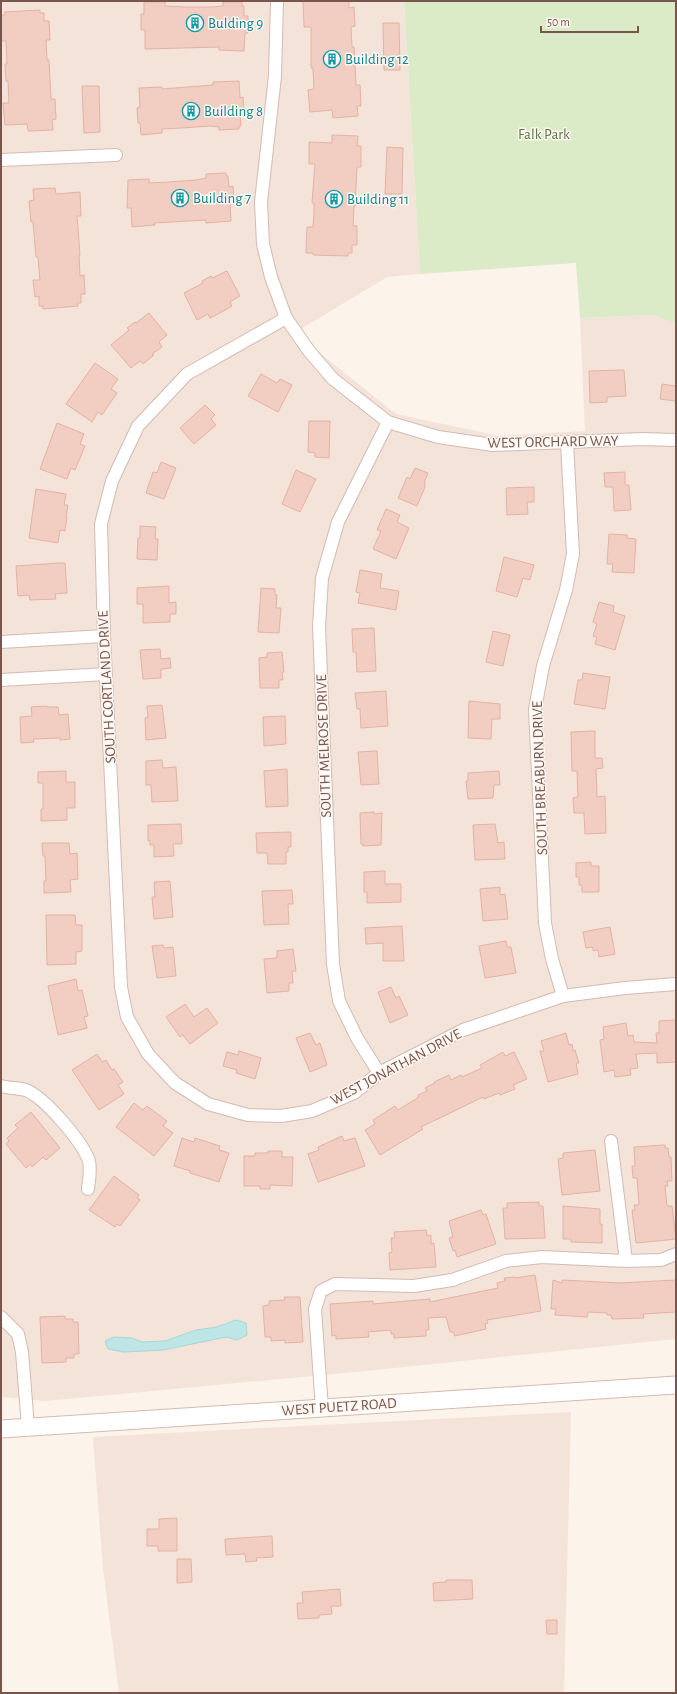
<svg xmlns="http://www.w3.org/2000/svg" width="677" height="1694" font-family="'Alegreya Sans',sans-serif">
	<rect width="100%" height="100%" fill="#fcf3ea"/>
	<path fill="#f4e3d8" d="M1,1H404L420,274L387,277L296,332L327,359L396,414L499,436L585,431L580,318L653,315L676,324V1339L356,1372L45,1401L1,1397Z
		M571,1412L564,1693H119L103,1569L93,1437Z"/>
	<path fill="#dbebc8" d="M404,1H676V324L653,315L580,318L576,263L420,274Z"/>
	<path fill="#bee6e6" stroke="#a4d8d8" d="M236,1320L246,1323L247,1335L237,1340L226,1337L163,1350L124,1352L108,1349L105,1341L114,1337L132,1338L142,1342L165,1341L196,1330L217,1327Z"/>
	<path fill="#f2cec2" stroke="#e4b2a3" d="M303,1H349V8L354,7L355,26L351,27L352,47H354L356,85H360L361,106H357L358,116L333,118L332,110L310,112L308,90L314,89L313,68H311V27H304Z
		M144,2H165V6L185,7H213L223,6V2H242V6H244V16H248V33H245L244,51L219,50V47L145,49V30H141V14H144Z
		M40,10V13H44V21H49L50,40H46L47,60H49L51,99H55L56,119L52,120L53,130L28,131L27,124L5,125L3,103H9L8,81H6L5,64H7L6,41H1V15H5V12Z
		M383,23H399L400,70H384Z
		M239,81L240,98L243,97L244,115H240L241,126H239V129L219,130V127L210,126L182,128L162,129V133L141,135L140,123H138L137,108L140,107L139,88L162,87V89L213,85V82Z
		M82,86H99L100,132L84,133Z
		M332,135L358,136L357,146H361V167H357L355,206H354L353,226H357V245H352V253H348V256L313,255V253H306L307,227H313L314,214V203H312L315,164H309V142L332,143Z
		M387,147L403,148L402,194H385Z
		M226,173V176H228L229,187L233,186L234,204H230L231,221L206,223V220L154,223L155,225L132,227L131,208H127L128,180L149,179V183L169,182L197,180L206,178V174Z
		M55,188L56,194L80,192L81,216H77L80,255H79L80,276L84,275L85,294H81V303H77L78,306L43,309V306H39V296L35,297L33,280H40L38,257H36L33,222H31L29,201L34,200L33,189Z
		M227,271L240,296L230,302L232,306L220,313L210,318L208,314L197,320L184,293L203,283L202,281L211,276L212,278Z
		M149,313L167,335L159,342L162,347L152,354L154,355L143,364L140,361L131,368L111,345L129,330L127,328L135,322L136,323Z
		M95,363L118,379L111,389L117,393L108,406L102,415L98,412L92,422L66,404Z
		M624,370L626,396L607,397V402L590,403L589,371Z
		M261,374L277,383L280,379L292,385L278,412L248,396Z
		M662,384L676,386V401L660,399Z
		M205,405L215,415L211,419L216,425L194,444L180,428Z
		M309,421H330L329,458L315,457V453L308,452Z
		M57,423L84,434L80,444L85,446L75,470L71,468L67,479L40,469Z
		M161,462L176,468L164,499L146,493L153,472L157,473Z
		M415,468L428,473L424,483H425V487L417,506L398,498L407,477L410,479Z
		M296,470L316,479L300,512L282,504Z
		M625,472V485H629L631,510L614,511L613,487H605L604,473Z
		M534,487V502H527L528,514L507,515L506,488Z
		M36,489L66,494L64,505H68L66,517H67L65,531L60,530L58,543L29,538Z
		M386,509L400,515L397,522L409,528L396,559L373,549L381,531L377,530Z
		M140,526L156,527L155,539H158L157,560L137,559L138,538H140Z
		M609,534L627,535V538L636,539L634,573L612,572L613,564H607Z
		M504,557L534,565L530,580L523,578L517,597L496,591Z
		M59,563H65L67,593L55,594L56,599L30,600L29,595L18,596L16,566Z
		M360,570L382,574L380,588L399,591L396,610L358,603L360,593L356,592Z
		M169,586V603L176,602V614H170V622L143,623V604H137V588Z
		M261,588L275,589V595H277L276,608H281L279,633L258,632Z
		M599,602L614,606L613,612L625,616L615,650L595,644L597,637L593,636L597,624L593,622Z
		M374,628L376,671L357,672L356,652H353L352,629Z
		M493,631L510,635L503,666L486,662Z
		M160,649L161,659L170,658L171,668L161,669V678L143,679L140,650Z
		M282,652L284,672H282L283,680H279V688H260L259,658L267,657V653Z
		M583,673L610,677L605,709L574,704L578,680H582Z
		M386,691L388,726L361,728L360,709H357L355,693Z
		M469,701L500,704V719H492L491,739L468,738Z
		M162,705L166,738L146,740L145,718L148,717L147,706Z
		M47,706V707H58L59,715L68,714L70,739L60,740V738L33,739L34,742L21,743L20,717L32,716L31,707Z
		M285,716L286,744L264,746L263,717Z
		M595,731V758H602L603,768L596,769L597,797L605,796L606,833L585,834L584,813H574L573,798L578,797L577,771H572L571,732Z
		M377,751L379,784L361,785L358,752Z
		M162,760L163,768L176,767L178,801L152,802L151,785H146V761Z
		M287,769L288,806L266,807L264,771Z
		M66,771V782H75V808H67V820L41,821V809H43V783H38V772Z
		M499,771L500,785H494L493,798L468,799L466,781H468V773Z
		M374,812V814L382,813L381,845L363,846V844H361L360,813Z
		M181,824L182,844H173L174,856L154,857V845H150V840L148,841V825Z
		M495,824L498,843L504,842L505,859L475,860L473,825Z
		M291,832V847H288V852H286V864H268L267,853H257L256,833Z
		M42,843H69L70,854L77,853L78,879L70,880L71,892L44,893V881H46L45,856H43Z
		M591,862V866H599V892H582V885H579V877H576V863Z
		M385,871V884H401V902L367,903V892H364V872Z
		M170,881L173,917L154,919L152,897H155L154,882Z
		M500,887V895L505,894L508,919L483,921L480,889Z
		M292,890L293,904H288L289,924L264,925L262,891Z
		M46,915H75L76,925H82V951L76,952V964L47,965Z
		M402,926L404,961H383V943L366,944L365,928Z
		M610,927L615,954L599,957L598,950L593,951V947L586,948L583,932Z
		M506,941L507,947H511L516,973L485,978L479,946Z
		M163,945L164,948L173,947L176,976L157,978L152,946Z
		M293,949L296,971H292L293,983H289V991L267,993L264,959L277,958V951Z
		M76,979L78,991L82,990L88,1016L84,1017L87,1028L58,1035L48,986Z
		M391,987L396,998L399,996L408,1015L390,1023L378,992Z
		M185,1004L194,1017L207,1008L218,1023L190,1044L183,1035L180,1037L166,1017Z
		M676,1020V1062L657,1063V1053L636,1054L638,1068L630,1069L631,1075L615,1077L614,1070L604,1072L600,1040L604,1039L603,1027L626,1023L628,1036L633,1035L634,1042L657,1043L656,1033H659V1021Z
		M310,1033L316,1045L320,1043L327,1065L310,1072L296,1038Z
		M566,1033L569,1045L572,1044L573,1051L575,1050L579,1063H576L578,1074L548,1082L540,1051H544L541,1041Z
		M239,1051L261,1058L255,1079L236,1073L237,1070L223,1066L227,1052L238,1055Z
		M503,1052L505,1056L514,1052L527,1079L513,1085L515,1089L500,1095L499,1093L484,1099L483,1097L421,1127L423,1129L380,1155L365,1130L375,1124L373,1120L395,1106L398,1110L419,1097L418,1095L427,1091L425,1088L435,1083L434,1082L449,1075L451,1080L461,1075L462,1077L482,1068L480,1065Z
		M97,1054L102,1062L106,1060L112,1070L114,1069L123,1082L118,1085L124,1094L99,1110L72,1070Z
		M134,1103L143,1110L147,1106L167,1121L163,1126L173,1133L154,1156L116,1127Z
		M31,1112L60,1148L46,1160L43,1157L32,1167L30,1164L26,1168L6,1144L9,1141L7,1138L18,1128L15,1125Z
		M342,1136L344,1141L355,1138L365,1166L318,1182L308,1154L319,1150L318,1147Z
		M182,1138L194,1142L195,1138L220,1146L219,1150L229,1153L219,1182L190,1173V1171L174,1166Z
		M665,1145V1148H668L669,1157H671L672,1181H667L668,1186H665L667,1206H672L676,1239L636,1243L632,1210H635L634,1205H639L637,1178H633L632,1166H635L634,1147Z
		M595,1150L600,1191L562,1195L558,1159L563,1158V1153Z
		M268,1151H282V1157H293L292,1186L270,1185V1189H260V1186H244V1156H255V1153H268Z
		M114,1176L139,1195L137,1198L140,1200L120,1226L117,1224L115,1227L89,1210Z
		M539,1202V1206H543L545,1238L505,1239L503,1208H507V1203Z
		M563,1206L600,1209V1224H602V1243L571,1242V1239H563Z
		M481,1210L483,1215L486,1214L496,1244L457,1257L455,1250L453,1251L449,1238L453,1237L449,1221Z
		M426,1230L427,1236L431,1235V1244L434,1243L436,1267L390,1270L389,1253L392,1252L391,1238H395L394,1232Z
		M535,1275L541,1311L487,1320L488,1323L485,1324L486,1329L455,1336L453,1332H450L446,1317L428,1318L429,1330H426V1336L394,1338V1334H391V1330L368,1332L369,1337L336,1339V1335L332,1336L330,1304L373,1301V1304L430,1299V1302L498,1288L497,1283L505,1281L504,1278L515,1277V1278Z
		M553,1280L562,1283V1280L620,1283L676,1280V1312L643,1314L644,1318L612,1319L611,1315H607V1313L588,1312L587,1317L555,1315L556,1309H551Z
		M284,1297H300L303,1342L285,1343V1340L271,1341V1337H265L263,1306L269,1305V1301L285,1300Z
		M65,1316V1319H73V1322H78L79,1354H74V1358H66V1362L42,1363L40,1317Z
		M177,1518V1551H158V1546H147V1529H159V1519Z
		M272,1536L273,1557L256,1558L257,1561L246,1562L245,1554L226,1555L225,1539Z
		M177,1559H191L192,1582L177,1583Z
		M446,1580H472L473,1599L434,1601L433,1583L446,1582Z
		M340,1589L341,1606H331L332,1614L319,1615V1618L298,1619L297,1603H303L302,1592Z
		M546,1620H557V1634H547Z"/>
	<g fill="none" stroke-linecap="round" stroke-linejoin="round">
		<defs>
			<path id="street" d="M277,1L275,76L261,202L263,244L271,277L286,318L309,351L333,379L388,422L438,437L493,445L642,439L676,440
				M1,160L116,155
				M286,318L187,374L138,426L112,481L101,524L104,636L121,987L127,1017L148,1054L175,1083L208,1104L248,1115L281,1116L312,1111L354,1093L379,1073L463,1030L563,996L625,988L676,984
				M1,642L104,636
				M1,680L106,674
				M563,996L552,959L545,923L535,709L543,666L566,590L573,554L567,443
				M379,1073L357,1038L339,1001L333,964L319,627L322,578L338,522L388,422
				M1,1086C9,1088 18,1088 26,1090C45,1098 82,1141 89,1161C91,1170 89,1181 88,1189
				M611,1141L626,1261
				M1,1317L18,1334L22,1352L28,1427
				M322,1409L315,1309L321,1291L335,1284L414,1286L452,1280L506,1261L542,1257L626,1261L661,1260L676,1254"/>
			<path id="secondary" d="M1,1429L676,1385"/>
		</defs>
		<use href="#street" stroke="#d2bbb2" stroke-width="14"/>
		<use href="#secondary" stroke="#d5baaf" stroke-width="19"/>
		<use href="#street" stroke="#fff" stroke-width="12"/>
		<use href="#secondary" stroke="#fff" stroke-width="17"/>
	</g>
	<defs>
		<symbol id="building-ring" viewBox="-11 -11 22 22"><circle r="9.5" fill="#fff7f1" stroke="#0f9aa8" stroke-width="1.5"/><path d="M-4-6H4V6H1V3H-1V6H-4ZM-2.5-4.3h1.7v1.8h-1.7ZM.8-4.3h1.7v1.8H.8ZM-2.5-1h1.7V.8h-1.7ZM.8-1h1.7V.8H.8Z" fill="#0f9aa8"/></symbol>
	</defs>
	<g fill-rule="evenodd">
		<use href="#building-ring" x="185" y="13" width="20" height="20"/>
		<use href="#building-ring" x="322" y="49" width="20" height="20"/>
		<use href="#building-ring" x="181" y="101" width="20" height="20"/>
		<use href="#building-ring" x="170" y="188" width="20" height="20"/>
		<use href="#building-ring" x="324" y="189" width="20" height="20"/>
	</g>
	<g text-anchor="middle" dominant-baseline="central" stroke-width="3" stroke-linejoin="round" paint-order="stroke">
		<g font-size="15" fill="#0d838f" stroke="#fff7f1" text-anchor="start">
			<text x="208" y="23">Bulding 9</text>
			<text x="345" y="59">Building 12</text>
			<text x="204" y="111">Building 8</text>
			<text x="193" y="198">Building 7</text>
			<text x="347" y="199">Building 11</text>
		</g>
		<g font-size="15" fill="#597742" stroke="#fff7f1">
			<text x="544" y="134">Falk Park</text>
		</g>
		<g font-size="15" fill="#78564d" stroke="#fff7f1">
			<text transform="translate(553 442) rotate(-1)">WEST ORCHARD WAY</text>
			<text transform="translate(107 687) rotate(-93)">SOUTH CORTLAND DRIVE</text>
			<text transform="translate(324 746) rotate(-92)">SOUTH MELROSE DRIVE</text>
			<text transform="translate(540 778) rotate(-92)">SOUTH BREABURN DRIVE</text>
			<text transform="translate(396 1067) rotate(-28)">WEST JONATHAN DRIVE</text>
			<text transform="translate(339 1407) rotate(-4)">WEST PUETZ ROAD</text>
		</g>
	</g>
	<rect width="677" height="1694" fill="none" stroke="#78564d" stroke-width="4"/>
	<path d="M541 26v6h97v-6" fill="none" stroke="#78564d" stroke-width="2"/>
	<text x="547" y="26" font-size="12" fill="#78564d" stroke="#fff7f1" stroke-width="3" paint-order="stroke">50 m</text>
</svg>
